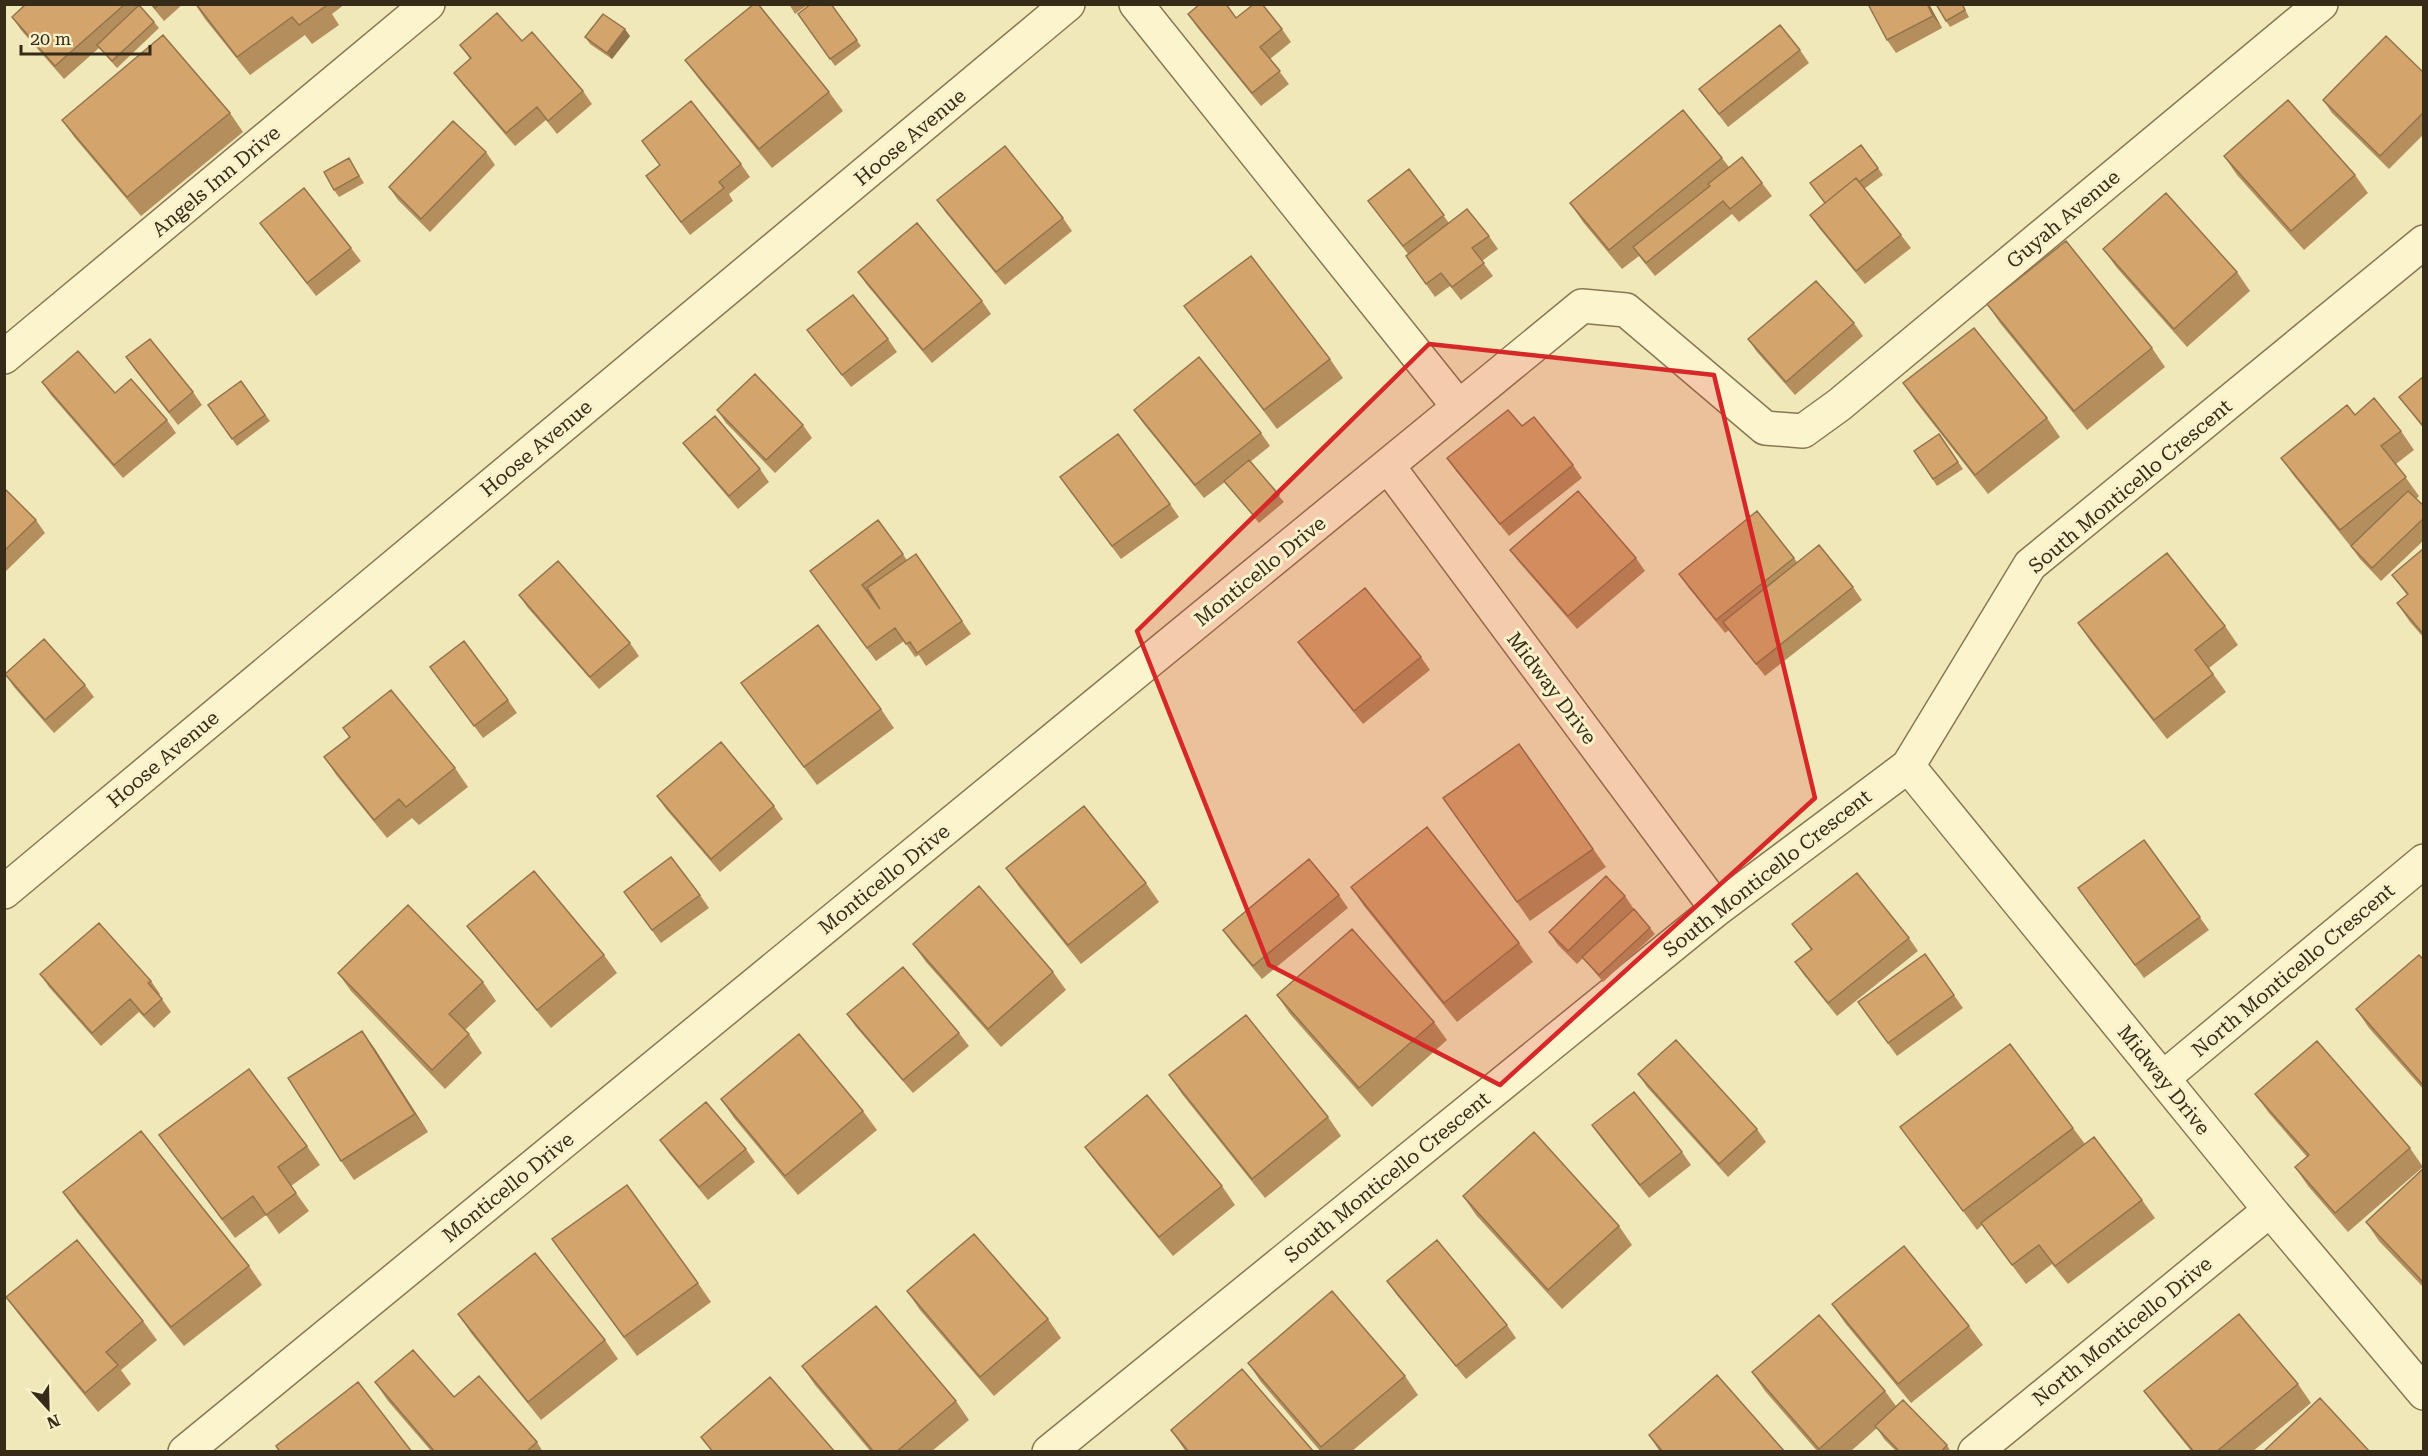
<svg xmlns="http://www.w3.org/2000/svg" width="2428" height="1456" font-family="'Roboto Serif',serif">
	<rect width="100%" height="100%" fill="#f1e8ba"/>
	<g fill="none" stroke-linecap="round" stroke-linejoin="round">
		<defs>
			<path id="street" d="M1136,4L1458,406
				M4,357L428,4
				M1388,466L1717,909
				M1908,766L2270,1210L2424,1393
				M4,892L1068,4
				M2163,1078L2424,861
				M185,1452L1582,306L1626,310L1765,428L1803,431L1839,405L2321,4
				M1049,1452L1717,909L1908,766L2030,565L2424,242
				M1975,1452L2270,1210"/>
		</defs>
		<use href="#street" stroke="#897753" stroke-width="36"/>
		<use href="#street" stroke="#fcf4cd" stroke-width="33"/>
	</g>
	<path fill="#b58e5d" d="M26,4H136L154,22L159,28L117,68L99,48L64,79L21,30L12,17Z
		M150,4H183L164,21Z
		M195,4H345L332,14L339,25L312,44L305,35L250,75L205,19Z
		M789,4H809L795,14Z
		M831,4L861,46L835,66L798,14Z
		M1868,4H1929L1942,28L1896,53L1887,40Z
		M1962,4L1969,17L1950,27L1946,21Z
		M1188,14L1236,18L1282,29L1291,42L1270,59L1289,84L1261,106L1197,27Z
		M630,36L612,59L590,44L585,37Z
		M522,41L583,91L592,104L557,134L546,120L515,146L463,85L454,73L470,59L460,45Z
		M1800,50L1809,63L1728,127L1699,89Z
		M685,60L829,92L843,111L772,168L699,79Z
		M2424,73V134L2389,169L2332,113L2323,100Z
		M230,113L243,132L141,216L75,138L62,120Z
		M642,141L741,164L750,177L729,194L733,201L690,235L646,176L660,165Z
		M1861,145L1883,175L1864,189L1901,235L1911,248L1865,284L1819,228L1810,215L1824,204Z
		M486,152L495,165L430,232L398,200L389,187Z
		M2224,156L2355,175L2368,193L2304,250L2237,175Z
		M1722,158L1729,167L1762,183L1772,196L1739,222L1732,214L1655,276L1639,256L1622,269L1583,222L1570,203Z
		M353,165L364,183L339,197L334,190Z
		M1409,169L1449,223L1489,236L1498,249L1482,261L1493,276L1461,300L1450,286L1435,297L1406,256L1408,254L1368,201Z
		M937,200L1063,218L1072,231L1005,285L946,213Z
		M260,223L351,248L361,261L316,296Z
		M2103,249L2237,272L2250,291L2187,347L2117,268Z
		M858,272L982,301L991,314L932,363L867,285Z
		M1987,304L2152,348L2165,367L2087,430L2000,323Z
		M1184,306L1330,359L1343,378L1277,429L1198,324Z
		M1854,323L1863,336L1795,395L1757,352L1748,339Z
		M807,330L888,339L897,352L851,387Z
		M126,357L193,392L202,405L178,425L135,370Z
		M2424,376V429L2399,397Z
		M241,381L270,421L237,446L208,405Z
		M42,382L115,393L167,420L176,433L123,478L51,395Z
		M1903,383L2047,418L2060,437L1988,494L1916,402Z
		M717,410L803,425L812,438L775,473L726,423Z
		M1134,410L1261,433L1270,446L1250,462L1284,502L1259,523L1225,482L1204,498L1143,423Z
		M2355,415L2401,431L2414,450L2396,464L2419,496L2416,499L2424,506V540L2381,581L2360,559L2352,548L2294,476L2281,458Z
		M1522,426L1573,465L1582,478L1509,536L1456,471L1447,458Z
		M1939,434L1963,469L1937,486L1914,451Z
		M683,443L760,469L769,482L738,509L692,455Z
		M4,488L36,520L45,533L4,573Z
		M1069,490L1170,504L1179,517L1121,559Z
		M878,520L907,560L916,554L971,634L926,666L919,655L915,657L904,641L876,661L810,571Z
		M2424,548V638L2410,622L2397,603L2407,595L2392,575Z
		M1510,550L1636,558L1645,571L1577,629L1519,562Z
		M1794,558L1797,562L1853,587L1862,600L1765,676L1729,630L1725,633L1688,587L1679,574Z
		M519,595L630,643L639,656L599,689L528,608Z
		M2078,623L2225,626L2238,645L2209,668L2226,692L2167,739L2091,642Z
		M1298,642L1421,657L1430,670L1363,724L1307,655Z
		M430,667L508,700L517,713L483,738Z
		M5,674L85,685L94,697L54,733L14,687Z
		M741,683L881,709L894,728L817,785Z
		M343,728L455,768L468,787L419,825L412,818L387,838L337,776L324,757L349,737Z
		M1519,744L1606,867L1530,921L1443,798Z
		M657,796L774,806L783,819L720,872L666,809Z
		M2144,840L2209,930L2144,978L2087,901Z
		M1006,868L1146,883L1159,902L1081,964L1019,887Z
		M1351,887L1519,943L1533,962L1457,1022L1364,906Z
		M624,892L700,895L709,908L661,943Z
		M1339,895L1348,908L1262,979L1232,943L1223,930Z
		M1625,896L1634,909L1623,919L1650,928L1655,934L1603,982L1583,958L1577,964L1558,945L1549,932Z
		M1792,924L1909,938L1918,951L1837,1016L1804,975L1795,962L1811,950Z
		M467,926L604,955L617,973L551,1028L481,944Z
		M913,944L1053,972L1066,990L1001,1047L926,962Z
		M1925,954L1963,1008L1897,1056L1858,1002Z
		M2424,960V1090L2369,1028L2356,1009Z
		M338,973L483,982L496,1001L465,1030L469,1034L482,1053L445,1089L351,991Z
		M40,974L151,981L160,994L159,995L171,1012L154,1028L139,1012L101,1046L49,987Z
		M1277,995L1434,1022L1447,1040L1372,1107L1290,1014Z
		M847,1014L959,1033L969,1046L913,1093L856,1027Z
		M362,1031L428,1132L354,1180L341,1161Z
		M1638,1074L1757,1129L1766,1142L1728,1177L1647,1087Z
		M1169,1075L1328,1117L1341,1136L1265,1198L1182,1094Z
		M2255,1094L2410,1148L2423,1167L2348,1232L2308,1186L2295,1167L2307,1157L2269,1113Z
		M721,1099L863,1111L877,1130L798,1195L734,1118Z
		M1592,1125L1682,1152L1691,1165L1649,1198L1601,1138Z
		M1900,1127L2073,1128L2085,1144L2142,1200L2155,1218L2068,1284L2052,1264L2026,1284L1982,1225L1977,1230Z
		M159,1135L307,1146L320,1165L291,1186L309,1211L279,1234L266,1215L235,1238Z
		M660,1140L746,1149L755,1162L708,1200L669,1153Z
		M1085,1147L1222,1186L1235,1205L1173,1256L1098,1165Z
		M2424,1168V1288L2379,1241L2366,1222Z
		M63,1192L249,1266L262,1285L184,1346L76,1211Z
		M1463,1196L1619,1226L1632,1245L1562,1309L1476,1215Z
		M552,1239L698,1283L711,1302L637,1356Z
		M1387,1281L1507,1325L1516,1338L1466,1379L1396,1294Z
		M907,1291L1048,1319L1061,1338L994,1396L920,1310Z
		M6,1297L143,1321L157,1340L121,1370L131,1384L98,1412L20,1316Z
		M1832,1304L1969,1326L1983,1345L1911,1403L1845,1323Z
		M458,1314L605,1340L618,1359L541,1420L471,1333Z
		M1248,1363L1405,1376L1418,1395L1351,1452H1321L1261,1382Z
		M802,1366L956,1401L969,1420L931,1452H871L815,1385Z
		M1752,1372L1885,1391L1896,1406L1947,1445L1951,1452H1897L1884,1439L1877,1428L1850,1452H1818L1765,1391Z
		M375,1382L537,1442L543,1452H432L388,1401Z
		M2298,1384L2311,1403L2252,1452H2192L2158,1410L2144,1391Z
		M1171,1430L1314,1452H1186Z
		M1649,1435L1785,1452H1660Z"/>
	<path fill="#94744c" d="M1927,4H1929L1942,28L1933,16Z
		M625,29L630,36L612,59L607,53Z
		M362,1031L375,1049L428,1132L415,1114Z"/>
	<path fill="#d3a56c" stroke="#94744c" stroke-width="1.5" d="M26,4H125L55,66L12,17Z
		M152,4H159L155,8Z
		M196,4H325L326,6L299,25L292,17L237,57Z
		M754,4H758L829,92L759,149L685,60Z
		M811,4H831L857,40L830,59L798,14Z
		M1200,4H1226L1236,18L1254,4H1262L1282,29L1260,47L1280,71L1252,93L1188,14Z
		M1868,4H1927L1933,16L1887,40Z
		M1936,4H1962L1965,10L1946,21Z
		M139,5L154,22L112,61L97,45Z
		M497,13L522,41L532,32L583,91L548,121L537,107L506,133L454,73L471,58L460,45Z
		M603,14L625,29L607,53L585,37Z
		M1780,25L1800,50L1719,114L1699,89Z
		M163,35L230,113L127,197L62,120Z
		M2386,36L2424,73V112L2380,156L2323,100Z
		M2288,100L2355,175L2291,231L2224,156Z
		M691,101L741,164L719,182L724,188L681,222L646,176L660,165L642,141Z
		M1683,110L1722,158L1609,250L1570,203Z
		M453,121L486,152L421,219L389,187Z
		M1861,145L1878,168L1859,182L1856,178L1825,203L1810,183Z
		M1005,146L1063,218L996,272L937,200Z
		M1742,157L1762,183L1730,209L1723,201L1646,263L1633,247L1710,186L1708,184Z
		M349,158L359,176L334,190L324,172Z
		M1409,169L1444,215L1403,246L1368,201Z
		M1856,178L1901,235L1856,271L1810,215Z
		M304,188L351,248L307,283L260,223Z
		M2166,193L2237,272L2174,329L2103,249Z
		M1467,209L1489,236L1472,248L1484,263L1452,287L1441,273L1426,284L1406,256Z
		M917,223L982,301L923,350L858,272Z
		M2066,241L2152,348L2074,411L1987,304Z
		M1251,256L1330,359L1264,410L1184,306Z
		M1816,281L1854,323L1786,382L1748,339Z
		M853,295L888,339L842,375L807,330Z
		M1974,328L2047,418L1975,475L1903,383Z
		M150,339L193,392L169,412L126,357Z
		M78,351L115,393L131,379L167,420L114,465L42,382Z
		M1199,357L1261,433L1195,485L1134,410Z
		M755,374L803,425L766,460L717,410Z
		M2424,376V427L2399,397Z
		M241,381L265,415L232,439L208,405Z
		M2374,398L2401,431L2381,446L2406,477L2340,530L2281,458L2347,405L2355,415Z
		M1508,410L1522,426L1534,417L1573,465L1500,524L1447,458Z
		M715,416L760,469L729,496L683,443Z
		M1118,434L1170,504L1112,546L1060,477Z
		M1939,434L1958,462L1933,479L1914,451Z
		M1249,460L1279,495L1254,516L1224,481Z
		M4,488L36,520L4,551Z
		M1578,491L1636,558L1568,616L1510,550Z
		M2408,491L2424,506V518L2372,568L2351,546Z
		M1757,511L1794,558L1716,620L1679,574Z
		M878,520L903,554L862,585L880,609L867,588L916,554L962,621L917,653L910,642L906,644L895,628L867,648L810,571Z
		M1819,545L1853,587L1756,664L1723,622Z
		M2424,548V635L2397,603L2408,594L2392,575Z
		M2167,553L2225,626L2195,650L2213,674L2154,720L2078,623Z
		M558,561L630,643L590,677L519,595Z
		M1365,588L1421,657L1354,711L1298,642Z
		M818,625L881,709L804,767L741,683Z
		M44,639L85,685L45,720L5,674Z
		M464,641L508,700L474,726L430,667Z
		M391,690L455,768L406,807L399,799L374,820L324,757L350,737L343,728Z
		M721,742L774,806L711,859L657,796Z
		M1519,744L1593,849L1517,902L1443,798Z
		M1084,806L1146,883L1068,945L1006,868Z
		M1427,827L1519,943L1444,1003L1351,887Z
		M2144,840L2200,917L2135,965L2078,888Z
		M671,857L700,895L652,930L624,892Z
		M1309,859L1339,895L1253,966L1223,930Z
		M534,871L604,955L537,1010L467,926Z
		M1857,873L1909,938L1828,1003L1795,962L1812,949L1792,924Z
		M1606,876L1625,896L1568,951L1549,932Z
		M979,886L1053,972L988,1029L913,944Z
		M408,905L483,982L449,1014L469,1034L432,1070L338,973Z
		M1634,909L1650,928L1599,975L1582,957Z
		M99,923L151,981L148,983L162,999L144,1015L130,999L92,1033L40,974Z
		M1352,929L1434,1022L1359,1088L1277,995Z
		M1925,954L1954,995L1888,1043L1858,1002Z
		M2419,955L2424,960V1084L2423,1085L2356,1009Z
		M903,967L959,1033L903,1080L847,1014Z
		M1246,1015L1328,1117L1252,1179L1169,1075Z
		M362,1031L415,1114L341,1161L288,1078Z
		M799,1034L863,1111L785,1176L721,1099Z
		M1676,1040L1757,1129L1719,1164L1638,1074Z
		M2317,1041L2410,1148L2335,1213L2295,1167L2309,1155L2255,1094Z
		M2010,1044L2073,1128L1963,1211L1900,1127Z
		M249,1069L307,1146L278,1167L296,1193L266,1215L253,1196L222,1219L159,1135Z
		M1634,1092L1682,1152L1640,1185L1592,1125Z
		M1147,1095L1222,1186L1159,1237L1085,1147Z
		M706,1102L746,1149L699,1187L660,1140Z
		M141,1131L249,1266L171,1327L63,1192Z
		M1534,1132L1619,1226L1548,1290L1463,1196Z
		M2094,1137L2142,1200L2055,1266L2039,1245L2012,1265L1981,1223Z
		M2424,1168V1283L2366,1222Z
		M627,1185L698,1283L624,1337L552,1239Z
		M974,1234L1048,1319L980,1377L907,1291Z
		M77,1240L143,1321L106,1352L118,1365L85,1393L6,1297Z
		M1437,1240L1507,1325L1456,1366L1387,1281Z
		M1904,1246L1969,1326L1898,1384L1832,1304Z
		M535,1253L605,1340L528,1402L458,1314Z
		M1332,1291L1405,1376L1321,1447L1248,1363Z
		M876,1306L956,1401L896,1452H874L802,1366Z
		M2239,1314L2298,1384L2216,1452H2194L2144,1391Z
		M1819,1315L1885,1391L1819,1449L1752,1372Z
		M413,1350L454,1397L479,1376L537,1442L526,1452H435L375,1382Z
		M1242,1369L1314,1452H1189L1171,1430Z
		M1717,1375L1785,1452H1663L1649,1435Z
		M770,1377L835,1452H713L701,1437Z
		M358,1382L412,1452H280L276,1446Z
		M2320,1398L2370,1452H2263Z
		M1903,1400L1947,1445L1941,1452H1900L1875,1426Z"/>
	<path fill="#d62828" fill-opacity="0.2" stroke="#d62828" stroke-width="4.5" stroke-linejoin="round" d="M1429,344L1714,375L1815,798L1500,1085L1269,965L1137,631Z"/>
	<g text-anchor="middle" dominant-baseline="central" stroke-width="6" stroke-linejoin="round" paint-order="stroke">
		<g font-size="20" fill="#362b19" stroke="#f8f1ca">
			<text transform="translate(910 137) rotate(-40)">Hoose Avenue</text>
			<text transform="translate(216 181) rotate(-40)">Angels Inn Drive</text>
			<text transform="translate(2063 219) rotate(-40)">Guyah Avenue</text>
			<text transform="translate(536 448) rotate(-40)">Hoose Avenue</text>
			<text transform="translate(2130 486) rotate(-40)">South Monticello Crescent</text>
			<text transform="translate(1260 571) rotate(-39)">Monticello Drive</text>
			<text transform="translate(1552 688) rotate(53)">Midway Drive</text>
			<text transform="translate(163 759) rotate(-40)">Hoose Avenue</text>
			<text transform="translate(1767 873) rotate(-38)">South Monticello Crescent</text>
			<text transform="translate(884 879) rotate(-39)">Monticello Drive</text>
			<text transform="translate(2293 970) rotate(-40)">North Monticello Crescent</text>
			<text transform="translate(2164 1080) rotate(51)">Midway Drive</text>
			<text transform="translate(1387 1177) rotate(-39)">South Monticello Crescent</text>
			<text transform="translate(508 1187) rotate(-39)">Monticello Drive</text>
			<text transform="translate(2122 1331) rotate(-39)">North Monticello Drive</text>
		</g>
	</g>
	<rect width="2428" height="1456" fill="none" stroke="#362b19" stroke-width="12"/>
	<g transform="translate(48 1408) rotate(158)" stroke="#f8f1ca" stroke-width="4.5" paint-order="stroke">
	<path d="M0-4.5L10 22L0 15L-10 22Z" fill="#362b19"/>
	<text y="-9" font-size="16" font-weight="bold" text-anchor="middle" fill="#362b19">N</text>
	</g>
	<path d="M21 45v9h129v-9" fill="none" stroke="#362b19" stroke-width="3"/>
	<text x="30" y="45" font-size="18" fill="#362b19" stroke="#f8f1ca" stroke-width="4.5" paint-order="stroke">20 m</text>
</svg>
